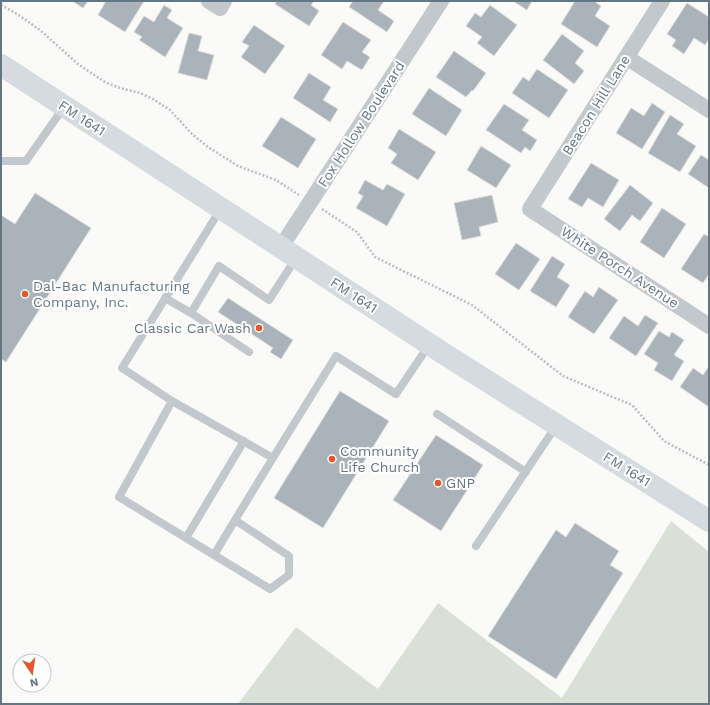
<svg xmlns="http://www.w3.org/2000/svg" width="710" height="705" font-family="'Work Sans',sans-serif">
	<rect width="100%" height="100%" fill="#fafaf8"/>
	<path fill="#dadfd7" d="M671,521L709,552V704H238L296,627L378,689L438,603L562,698Z"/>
	<path fill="#aab3b9" stroke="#dcdcda" d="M72,1H88L83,8Z
		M106,1H144L125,32L98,15Z
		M277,1H314L311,5L319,11L309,26L275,4Z
		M353,1H384L378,10L394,21L387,32L349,7Z
		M513,1H532L527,10Z
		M575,1H594L601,6L595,16L610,26L597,47L561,24Z
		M687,3L709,17V39L705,45L694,38L684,54L672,46L676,40L667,34Z
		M164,5L172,10L167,18L183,28L165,57L139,40L142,37L134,32L144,16L154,22Z
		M490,5L517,25L494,56L477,43L482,37L466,26L475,13L481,17Z
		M343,22L371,40L362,52L370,57L362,70L347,61L342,69L321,55Z
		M254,25L285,46L265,74L241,57L249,46L242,42Z
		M189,33L202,36L198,51L214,55L207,80L178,73Z
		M562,34L584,51L575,63L584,71L574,84L543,60Z
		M454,51L486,73L473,91L472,90L466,97L436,77Z
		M537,69L568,90L549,118L512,93L523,77L529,81Z
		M309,73L331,87L323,100L338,109L330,122L293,98Z
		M429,88L462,110L446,136L412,114Z
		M652,103L665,112L642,149L616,133L631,108L644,116Z
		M504,104L529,120L522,130L537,140L530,151L525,147L521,153L486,130Z
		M670,115L684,124L677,134L696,146L680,172L648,153Z
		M281,117L316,139L298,168L262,146Z
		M399,129L436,152L418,180L391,163L397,154L388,148Z
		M481,146L511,165L496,188L467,170Z
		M701,155L709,160V188L688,174Z
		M591,163L619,180L603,207L588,198L582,207L568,199Z
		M365,180L383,190L387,184L405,194L387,226L356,208L363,196L358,193Z
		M630,185L653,203L640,221L632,215L620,231L604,219Z
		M35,193L91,228L6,362L1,359V215L15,224Z
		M492,195L498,222L479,227L481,236L462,240L454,203Z
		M662,208L686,224L664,258L640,242Z
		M704,234L709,237V274L703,283L681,269Z
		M516,243L540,259L519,290L495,274Z
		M552,256L565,264L557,277L570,285L556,307L530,291Z
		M599,287L618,300L594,334L568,317L585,291L593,297Z
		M228,298L293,340L281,359L270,352L273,348L218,312Z
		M645,315L658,323L636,356L609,338L624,316L638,326Z
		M659,331L669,337L672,332L684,340L674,355L684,361L672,381L654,370L658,363L644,354Z
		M709,366V407L680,387L693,368L703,375Z
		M340,391L389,421L323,528L274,498Z
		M436,435L483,465L441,531L393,500Z
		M575,523L619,551L610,565L623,573L556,679L488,636L556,530L566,537Z"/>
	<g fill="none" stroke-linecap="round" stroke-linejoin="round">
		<path stroke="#bbbfc2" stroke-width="2.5" stroke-dasharray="2 2" stroke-linecap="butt" d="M1,5L17,14L40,30L79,65L105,82L120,88L140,93L153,99L170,110L192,134L208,147L238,166L276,180L299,195
			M322,209L357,232L375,257L472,305L563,376L632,405L664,441L709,465"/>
		<path stroke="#c3c8cc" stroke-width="8" d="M1,161H26L64,107
			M165,298L191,313L219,266L269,300L296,258
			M191,313L249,352
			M172,401L273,458
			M437,414L526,472
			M235,520L289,556V575L270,589L214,555C254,488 295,422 336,356L396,394L429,345
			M186,538L244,441
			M476,546L556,426
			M214,555L119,497L172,401L122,368L220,210"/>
		<path stroke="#c3c8cc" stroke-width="16" d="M209,1L220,8L224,1
			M662,1L530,209L709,326
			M626,57L709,110
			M281,247L441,1"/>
		<path stroke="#d6dbdf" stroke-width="22" d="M1,65L449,357L709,521"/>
	</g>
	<g fill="#e4572e" stroke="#fff" stroke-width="1.5">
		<circle cx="25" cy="294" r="4"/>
		<circle cx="259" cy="328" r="4"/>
		<circle cx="332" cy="459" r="4"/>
		<circle cx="438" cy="483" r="4"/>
	</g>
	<g text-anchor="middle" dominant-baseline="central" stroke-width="4" stroke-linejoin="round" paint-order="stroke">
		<g font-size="14" fill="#657683" stroke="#fff">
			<text transform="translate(596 105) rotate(-58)">Beacon Hill Lane</text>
			<text transform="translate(82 118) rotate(33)">FM 1641</text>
			<text transform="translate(361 124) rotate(-57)">Fox Hollow Boulevard</text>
			<text transform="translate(620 267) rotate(33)">White Porch Avenue</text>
			<text transform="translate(354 295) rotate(33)">FM 1641</text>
			<text transform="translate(627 469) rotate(32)">FM 1641</text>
		</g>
		<g font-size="14" fill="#657683" stroke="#fff" text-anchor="start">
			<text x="33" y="286">Dal-Bac Manufacturing<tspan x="33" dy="16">Company, Inc.</tspan></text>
			<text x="251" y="328" text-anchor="end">Classic Car Wash</text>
			<text x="340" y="451">Community<tspan x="340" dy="16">Life Church</tspan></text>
			<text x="446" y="483">GNP</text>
		</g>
	</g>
	<rect width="710" height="705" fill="none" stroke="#657683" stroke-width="4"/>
	<g transform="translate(32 673) rotate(167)"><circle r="19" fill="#ffffff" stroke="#c1c8cd"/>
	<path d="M0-3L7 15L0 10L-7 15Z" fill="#e4572e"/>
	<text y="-6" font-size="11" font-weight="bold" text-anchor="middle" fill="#657683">N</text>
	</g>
</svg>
